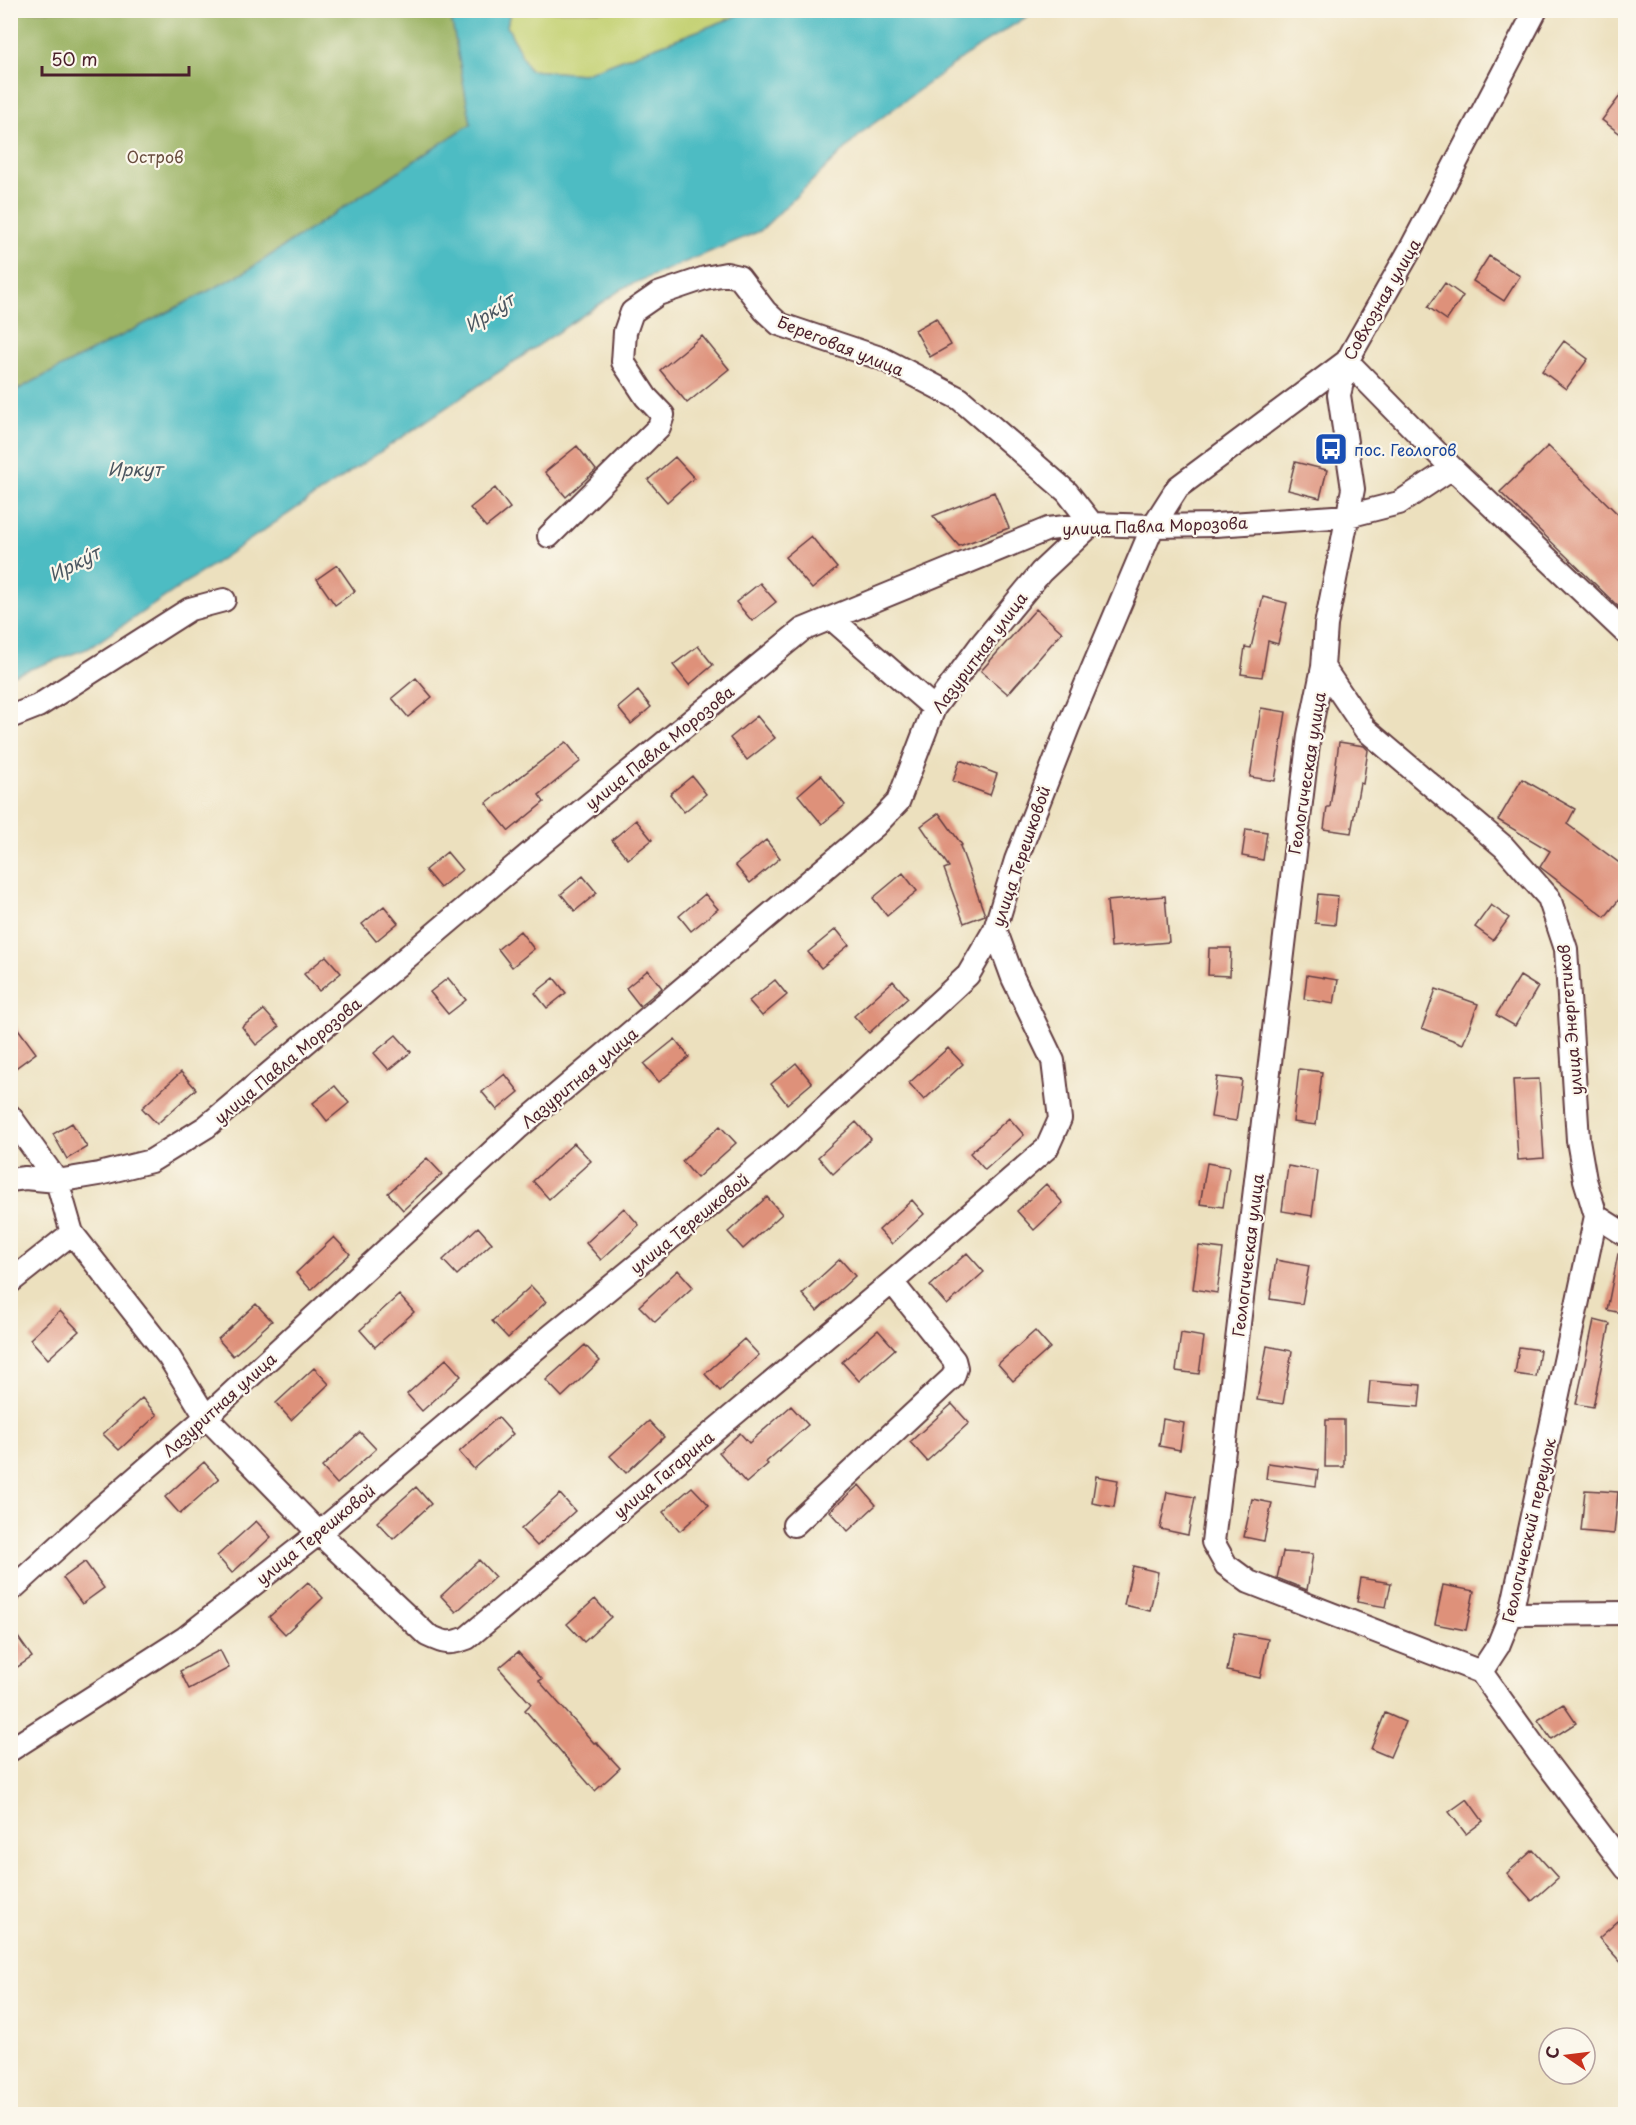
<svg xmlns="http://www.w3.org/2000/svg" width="1636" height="2125" font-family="'Playpen Sans',sans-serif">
	<rect width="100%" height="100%" fill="#fbf7ec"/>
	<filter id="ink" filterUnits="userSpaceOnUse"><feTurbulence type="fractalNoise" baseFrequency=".0167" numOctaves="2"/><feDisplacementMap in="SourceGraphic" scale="12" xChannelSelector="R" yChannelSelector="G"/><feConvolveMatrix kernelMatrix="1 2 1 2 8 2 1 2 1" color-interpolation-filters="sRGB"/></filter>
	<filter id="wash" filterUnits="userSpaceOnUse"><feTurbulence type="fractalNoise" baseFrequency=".008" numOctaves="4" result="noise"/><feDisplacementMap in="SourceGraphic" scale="24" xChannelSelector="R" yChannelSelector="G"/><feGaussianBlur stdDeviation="1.35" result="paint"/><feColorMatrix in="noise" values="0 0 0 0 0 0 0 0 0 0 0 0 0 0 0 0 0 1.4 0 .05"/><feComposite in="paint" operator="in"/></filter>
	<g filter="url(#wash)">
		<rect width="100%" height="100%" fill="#ece0be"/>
		<path fill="#c4d173" stroke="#87784f" stroke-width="1.5" d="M510,11H744L732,18L583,74L529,70L507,26Z"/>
		<path fill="#9bb365" stroke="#726948" stroke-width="1.5" d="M11,11H450L471,124L245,272L11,393Z"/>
		<path fill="#4ebcc3" stroke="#4c6e77" stroke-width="1.5" d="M450,11H510L507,26L529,70L583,74L732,18L744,11H1036L973,50L865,130L760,231L625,287L89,648L11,676V393L245,272L471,124Z"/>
		<g id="blocks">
			<path fill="#de917a" d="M1626,88V138L1602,120Z
				M1489,256L1520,276L1504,301L1473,281Z
				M1445,283L1463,296L1447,320L1428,307Z
				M936,318L951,345L930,357L915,330Z
				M702,336L729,369L687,403L660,370Z
				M1564,341L1588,359L1566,389L1542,371Z
				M577,446L596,470L566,497L545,472Z
				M1548,446L1626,522V614L1500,492Z
				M675,457L694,478L667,502L648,480Z
				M1295,462L1327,470L1320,498L1288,490Z
				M495,488L510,508L486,527L470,508Z
				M994,492L1009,528L959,546L933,516Z
				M811,536L837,568L812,589L785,557Z
				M337,565L355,591L335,605L317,579Z
				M760,583L776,602L752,621L736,602Z
				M1263,597L1287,603L1278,644L1268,641L1262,677L1241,674L1245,647L1251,648Z
				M1036,609L1062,632L1008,694L981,671Z
				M698,646L713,665L689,685L673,665Z
				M416,678L432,697L408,717L392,698Z
				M638,691L651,707L631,724L618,708Z
				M1261,708L1286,712L1275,781L1250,777Z
				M757,716L775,738L747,760L730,738Z
				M566,742L581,761L539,795L544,802L509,831L486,803Z
				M1339,742L1364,746L1368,750L1363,784L1360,783L1351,833L1324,829L1327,807H1330Z
				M960,760L997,774L990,795L953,781Z
				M821,775L845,805L822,824L798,795Z
				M692,776L706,794L684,812L670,794Z
				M1522,779L1575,809L1567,824L1626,868V891L1605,917L1540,867L1550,851L1498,820Z
				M939,813L962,845L960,846L985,915L964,923L944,869L949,867L921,826Z
				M636,820L652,840L628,859L612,840Z
				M1246,829L1267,832L1263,860L1242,856Z
				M766,840L780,858L750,883L735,865Z
				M447,852L462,870L440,888L425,870Z
				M903,873L917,891L887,916L873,898Z
				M583,876L597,893L575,911L561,894Z
				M705,894L718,909L691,931L679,916Z
				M1318,894L1338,896L1335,925L1315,923Z
				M1165,896L1169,942L1111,947L1107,901Z
				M1491,905L1509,918L1493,940L1475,927Z
				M384,906L398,923L376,941L362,924Z
				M836,929L849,945L821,968L808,952Z
				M520,931L534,949L512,967L498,949Z
				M1209,948H1231L1230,976L1208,975Z
				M326,956L341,973L319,991L304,974Z
				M648,970L662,988L640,1006L626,988Z
				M1307,975L1338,980L1334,1004L1304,999Z
				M1520,976L1538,987L1515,1026L1496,1015Z
				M448,978L466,1000L448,1014L430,992Z
				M554,978L566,993L547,1008L535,993Z
				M775,980L787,995L762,1016L749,1001Z
				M893,981L908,998L869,1033L854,1016Z
				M1436,989L1478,1004L1463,1044L1422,1028Z
				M264,1010L279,1027L256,1045L242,1027Z
				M10,1018L36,1053L10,1072Z
				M396,1035L411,1052L389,1070L374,1053Z
				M675,1039L689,1057L659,1082L644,1064Z
				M948,1048L963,1064L924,1100L909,1083Z
				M796,1063L812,1083L787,1104L771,1084Z
				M1299,1069L1322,1072L1316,1125L1293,1122Z
				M181,1072L196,1089L157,1124L142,1108Z
				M505,1074L519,1092L497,1110L482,1092Z
				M1217,1077L1242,1080L1236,1121L1211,1117Z
				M1539,1079L1544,1158L1518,1160L1513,1080Z
				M335,1086L349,1103L327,1121L313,1103Z
				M1009,1118L1024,1135L985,1170L970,1153Z
				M856,1122L871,1139L833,1174L818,1157Z
				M72,1123L87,1147L67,1159L53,1134Z
				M720,1126L736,1143L697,1178L682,1161Z
				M574,1143L591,1161L549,1199L533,1181Z
				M427,1158L442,1174L403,1210L388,1193Z
				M1207,1163L1229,1167L1223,1207L1200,1204Z
				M1288,1166L1318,1171L1312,1216L1282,1211Z
				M1046,1184L1063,1203L1034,1230L1017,1211Z
				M767,1197L782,1214L743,1249L728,1232Z
				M912,1200L924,1214L892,1244L879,1230Z
				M624,1208L639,1225L601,1260L586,1243Z
				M478,1227L492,1243L457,1275L443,1260Z
				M334,1237L350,1254L311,1290L296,1273Z
				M1199,1246L1223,1249L1217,1293L1193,1289Z
				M967,1253L984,1272L947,1305L930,1286Z
				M1618,1254H1626V1314L1607,1310Z
				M840,1259L855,1276L817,1311L802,1294Z
				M1276,1260L1309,1266L1302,1304L1270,1299Z
				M678,1270L693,1287L655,1322L639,1306Z
				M531,1286L546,1302L508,1338L492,1321Z
				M399,1295L414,1312L375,1347L360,1330Z
				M256,1304L272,1321L233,1356L218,1339Z
				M60,1311L79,1331L48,1359L30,1339Z
				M1594,1320L1610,1324L1593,1407L1576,1404Z
				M878,1330L895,1349L859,1381L842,1362Z
				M1035,1331L1050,1348L1013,1381L998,1364Z
				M1181,1333L1204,1337L1199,1374L1176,1371Z
				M744,1339L759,1355L720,1391L705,1374Z
				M585,1345L600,1361L562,1397L546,1380Z
				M1267,1346L1292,1351L1283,1404L1257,1400Z
				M1519,1347L1540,1350L1536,1377L1515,1374Z
				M446,1359L461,1376L422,1411L407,1394Z
				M314,1368L329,1384L291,1420L276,1403Z
				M1370,1381L1421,1385L1419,1407L1368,1403Z
				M142,1398L157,1415L119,1450L103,1434Z
				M952,1404L969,1423L927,1461L910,1442Z
				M791,1406L808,1425L766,1462L768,1464L746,1483L719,1452L740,1433L749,1443Z
				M498,1417L513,1434L474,1469L459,1452Z
				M1163,1419L1184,1423L1180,1450L1159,1446Z
				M1326,1420H1344V1467H1325Z
				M649,1421L664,1437L626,1473L610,1456Z
				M360,1432L376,1449L337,1484L322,1467Z
				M204,1462L219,1479L180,1514L165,1497Z
				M1268,1463L1318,1470L1316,1486L1266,1479Z
				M1096,1476L1118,1480L1114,1507L1092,1503Z
				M859,1485L876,1505L848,1531L830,1511Z
				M416,1487L431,1504L393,1539L377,1522Z
				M692,1487L709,1505L680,1531L663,1512Z
				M1585,1490L1618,1492L1614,1534L1581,1531Z
				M1167,1492L1195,1497L1188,1535L1160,1529Z
				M560,1494L575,1511L537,1546L521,1529Z
				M1252,1499L1272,1503L1264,1541L1244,1537Z
				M256,1521L271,1537L232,1573L217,1556Z
				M1283,1552L1313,1554L1307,1590L1277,1578Z
				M479,1560L495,1577L456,1612L441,1596Z
				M85,1562L104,1588L82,1604L63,1578Z
				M1133,1566L1158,1572L1150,1611L1124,1605Z
				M1361,1578L1391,1583L1386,1607L1357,1602Z
				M308,1582L323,1598L285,1634L269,1617Z
				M1443,1585L1474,1591L1466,1630L1435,1624Z
				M595,1599L611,1617L584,1642L567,1624Z
				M10,1626L32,1657L10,1672Z
				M1234,1633L1268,1639L1260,1678L1227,1671Z
				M220,1650L229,1668L189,1689L180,1671Z
				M518,1652L542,1679L539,1681L594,1743L596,1742L620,1768L595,1791L525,1710L531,1704L499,1668Z
				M1563,1704L1576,1723L1551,1739L1538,1720Z
				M1385,1713L1405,1722L1390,1757L1371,1749Z
				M1467,1799L1483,1821L1466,1834L1449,1812Z
				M1533,1850L1558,1878L1532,1901L1507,1873Z
				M1626,1914V1968L1599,1938Z"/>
		</g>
	</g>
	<g filter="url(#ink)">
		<use href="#blocks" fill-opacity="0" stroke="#623c41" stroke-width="1.5"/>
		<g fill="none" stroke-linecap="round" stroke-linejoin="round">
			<defs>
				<path id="minor" d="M1347,361L1339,395L1353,489L1326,625L1323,667L1309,735L1213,1542L1226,1565L1249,1582L1481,1672
					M1347,361L1452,468L1626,633
					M831,618L934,708
					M1323,667L1365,729L1504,847L1549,898L1566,949L1578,1140L1585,1180L1596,1216L1626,1235
					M10,717L38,706L190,609L224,600
					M10,1116L57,1181L72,1233L169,1357L206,1417L319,1533L427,1635C444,1643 449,1645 467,1638L892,1282L1047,1148L1060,1119L1053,1061L1013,978L995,929
					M10,1180L25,1178L57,1181L99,1174L151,1161L206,1127L541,844L802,630L1048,529L1092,524L1153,526L1215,525L1348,516L1399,503L1452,468
					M10,1282L72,1233
					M794,1525L953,1377L956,1368L954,1360L892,1282
					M10,1591L101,1508L206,1417L519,1127L876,825L898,802L934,708L980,646L1041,572L1092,524L1067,492L960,399L883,359L779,324L765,311L739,277L726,274L705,278L658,294L632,312L625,332L623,362L646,397L663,415L659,427L549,536
					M1511,1614L1626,1613
					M1481,1672L1498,1646L1511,1614L1596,1216
					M1481,1672L1539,1753L1626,1868
					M10,1750L185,1638L319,1533L540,1345L786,1143L968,975L995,929L1016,860L1068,727L1153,526L1178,487L1347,361L1410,250L1536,10"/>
			</defs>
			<use href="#minor" stroke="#623c41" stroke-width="26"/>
			<use href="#minor" stroke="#fff" stroke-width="22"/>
		</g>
	</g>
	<defs>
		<symbol id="bus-square" viewBox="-11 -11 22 22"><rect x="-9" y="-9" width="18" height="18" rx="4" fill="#1a4fb4" stroke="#fbf7ec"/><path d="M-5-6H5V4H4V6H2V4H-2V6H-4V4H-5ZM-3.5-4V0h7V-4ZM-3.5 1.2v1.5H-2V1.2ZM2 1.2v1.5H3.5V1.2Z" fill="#fff"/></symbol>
	</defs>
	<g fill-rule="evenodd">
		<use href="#bus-square" x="1312" y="430" width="38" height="38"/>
	</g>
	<g text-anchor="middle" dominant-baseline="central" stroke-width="4.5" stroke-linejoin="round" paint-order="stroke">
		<g font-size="16" fill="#684c3d" stroke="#fbf7ec">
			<text x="155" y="156">Остров</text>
		</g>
		<g font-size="16" fill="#4a1f2b" stroke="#fbf7ec">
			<text transform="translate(1381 299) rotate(-60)">Совхозная улица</text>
			<text transform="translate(841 345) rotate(22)">Береговая улица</text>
			<text transform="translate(1155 525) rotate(-2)">улица Павла Морозова</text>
			<text transform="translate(979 652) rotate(-53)">Лазуритная улица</text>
			<text transform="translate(659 747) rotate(-39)">улица Павла Морозова</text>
			<text transform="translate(1306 773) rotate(-81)">Геологическая улица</text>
			<text transform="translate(1020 856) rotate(-71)">улица Терешковой</text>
			<text transform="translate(1569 1020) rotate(-95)">улица Энергетиков</text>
			<text transform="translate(287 1060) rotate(-40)">улица Павла Морозова</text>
			<text transform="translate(579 1077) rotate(-40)">Лазуритная улица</text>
			<text transform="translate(689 1223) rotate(-39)">улица Терешковой</text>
			<text transform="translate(1247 1255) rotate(-83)">Геологическая улица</text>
			<text transform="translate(219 1404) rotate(-42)">Лазуритная улица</text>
			<text transform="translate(663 1474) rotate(-40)">улица Гагарина</text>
			<text transform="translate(1528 1530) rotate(-77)">Геологический переулок</text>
			<text transform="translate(315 1534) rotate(-39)">улица Терешковой</text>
		</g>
		<g font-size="16" fill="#164399" stroke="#fbf7ec" text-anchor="start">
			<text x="1354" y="449">пос. Геологов</text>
		</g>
		<g font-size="18" font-style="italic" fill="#4b5660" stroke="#fbf7ec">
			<text transform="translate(489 312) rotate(-33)">Ирку́т</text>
			<text x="135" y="468">Иркут</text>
			<text transform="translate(74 563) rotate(-27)">Ирку́т</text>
		</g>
	</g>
	<rect width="1636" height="2125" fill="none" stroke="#fbf7ec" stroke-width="36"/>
	<g transform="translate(1567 2056) rotate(284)"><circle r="28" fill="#fbf7ec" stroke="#b4a19f" stroke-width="1.5"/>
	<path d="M0-4.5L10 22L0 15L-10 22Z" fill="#c8321e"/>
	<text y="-9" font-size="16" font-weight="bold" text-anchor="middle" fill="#4a1f2b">С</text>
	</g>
	<path d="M42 66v9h147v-9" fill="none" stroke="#4a1f2b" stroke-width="3"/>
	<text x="51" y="66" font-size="18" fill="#4a1f2b" stroke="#fbf7ec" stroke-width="4.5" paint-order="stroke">50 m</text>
</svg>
